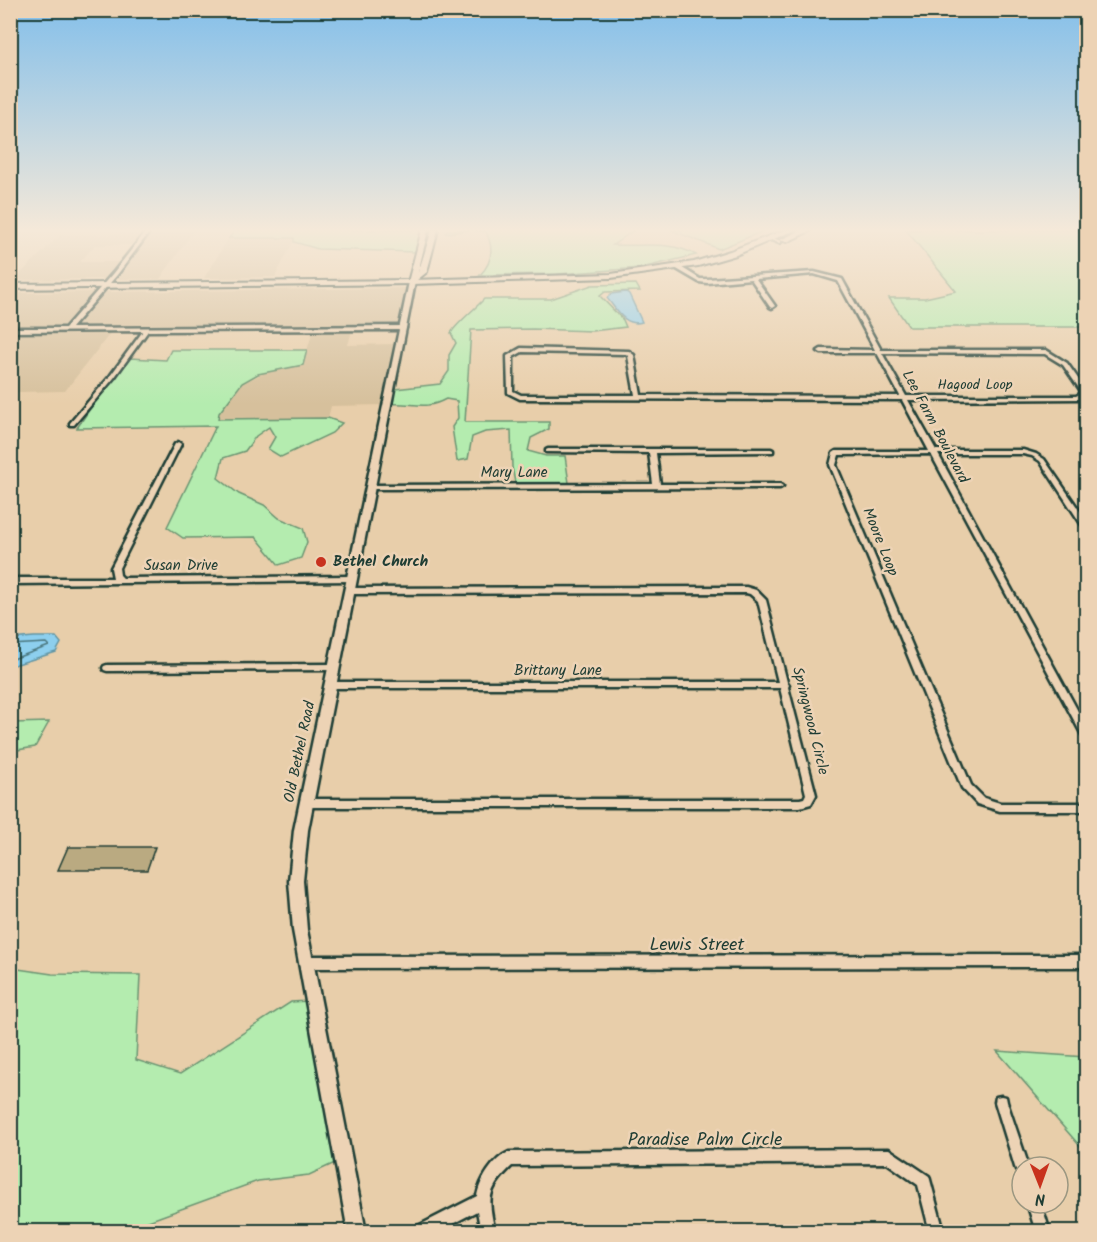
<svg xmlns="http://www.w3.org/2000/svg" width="1097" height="1242" font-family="Kalam,sans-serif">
	<rect width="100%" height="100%" fill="#e8ceaa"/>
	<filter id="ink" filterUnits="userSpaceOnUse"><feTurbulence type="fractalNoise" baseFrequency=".0167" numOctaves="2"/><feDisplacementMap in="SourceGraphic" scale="12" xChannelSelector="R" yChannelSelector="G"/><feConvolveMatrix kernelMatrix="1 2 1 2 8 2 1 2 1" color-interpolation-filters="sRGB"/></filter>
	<g filter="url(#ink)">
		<path fill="#d6c09c" d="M151,230H194L160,279H113Z
			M143,234L134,245H95L80,262H121L108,279L14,280L60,235Z
			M229,238H295L275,277L204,278Z
			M409,288L400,326L72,329L102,292Z
			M96,292L65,329H11L10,293Z
			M313,330H352L348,345L397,344L384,405L331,406L328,418L218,419L219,413L242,383L272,370L303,365Z
			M112,331L65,391L17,392V389H11L10,332Z"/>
		<path fill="#b4ecaf" stroke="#6a9472" stroke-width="1.5" d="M235,230H420L415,252L318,249L294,242V238H229Z
			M447,230H634L613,245C641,247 670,240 696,255L641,268L557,274L480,275C492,263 494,248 486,232L472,230L446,233Z
			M671,230H766L719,249Z
			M906,230H1086V331L1082,327H909L889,298H925L956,291Z
			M636,284L640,291L605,292L600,296L623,320L626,327L592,331L533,329L471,330L465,422H549V429L531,438L528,451L546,456H565L569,483H515L512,467L511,430L485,432L472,437L468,459L457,461L452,427L458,418L457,401L446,399C424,411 413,402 390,404L395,389L440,384L449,371V355L456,343L451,333C457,323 474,310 484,299H551L592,285Z
			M171,350H307L303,365L258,374L242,383L219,413L218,419L328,418L342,423L332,433L281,457L268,449L275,437L269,427L256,436L245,451L223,458L218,478L239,494L264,505L279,518L303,528L307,542L301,558L279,565L256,537L183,538L167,527L216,426L77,428L102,391L130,358L166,360Z
			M49,722L35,747L11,751V723Z
			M11,968L52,974L140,975L136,1060L180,1074L291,1002L308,1001L337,1162L309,1175L258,1181L121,1231L11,1232Z
			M997,1051L1086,1057V1153Z"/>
		<path fill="#8dcfee" stroke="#6195a4" stroke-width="1.5" d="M626,292L629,294L642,322C625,327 617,310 607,298L611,294Z
			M34,637H56L61,643L56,652L11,666V639Z"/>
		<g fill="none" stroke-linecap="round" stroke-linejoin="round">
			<path stroke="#4b777e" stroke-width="1.5" d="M10,645L46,643L49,646L10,660"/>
		</g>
		<path fill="#baaa81" stroke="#1f3d34" stroke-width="1.5" d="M68,847H155L147,870H58Z"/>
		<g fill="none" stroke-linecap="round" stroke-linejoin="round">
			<defs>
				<path id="minor" d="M147,230H151L117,275L71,328L403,326L406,328L403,330L148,331L114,378L74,425H70V423L110,376L143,331L10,332V328H65L113,273Z
					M770,237L781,241V242L779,243L768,239V237Z
					M675,266H679L700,279H707L814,272L842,279L881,350H1046L1067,363L1086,390L1085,396L1079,399L908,400L936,450H1023L1036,454L1044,459L1086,520V527H1083L1040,461L1032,456L1023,454H938L1086,726V738L1083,737L931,454L839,455L836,465L971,785L984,798L1000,803H1086V811H1000L977,804L962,788L830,465L833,453L836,451H929L902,400L520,399L508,393L507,356L521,348L629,351L634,355L641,395L900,396L877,353H821L818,351L821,349L875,350L838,281L814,274L756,279L775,306L772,308L770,307L751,279L707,283L699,282L675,268ZM522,352L626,354L628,356L635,395H521L513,391V357ZM882,353L1045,354L1063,365L1081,391L1080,394L1076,396H906Z
					M178,442L181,444L119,568L120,575L123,578L352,576L355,577L356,579L355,581L10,584V578H113L111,568L175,444Z
					M548,449H771L773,450V452L656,453L660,484H780L783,486L780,488L370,489L367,487L370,485L653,484L649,453L546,452V450Z
					M746,587L756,590L766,600L787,682L789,685L788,687L816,795L811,804L800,807H306L302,806L301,803L302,800L306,799H800L804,798L806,794L780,688H331L328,687L327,685L328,683L331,682H778L758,601L750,594L746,593L350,594L346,591L350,588Z
					M334,664L337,665L338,667L337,669L334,670L107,671L104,670L103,668L104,666L107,665Z
					M1086,955V967L307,968L303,966L301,962L303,958L307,956Z
					M1001,1096L1006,1097L1007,1102L1029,1167H1022V1174L1017,1172L1015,1167L995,1102L996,1097Z
					M889,1149L929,1176L944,1232H930L918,1185L887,1163L512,1166C486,1191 488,1198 495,1232H481L477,1211L437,1232H414L416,1227L477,1196C480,1180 493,1159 509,1152Z
					M1027,1203H1041L1050,1232H1036Z"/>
				<path id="tertiary" d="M412,280L415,282L308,830L303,881L307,930L366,1232H348L293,930L289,881L294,830L409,282Z"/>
				<path id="secondary" d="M422,230H428L418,273L432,230H438L427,272L412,284L408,282Z"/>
				<path id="primary" d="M785,230H795L736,255L698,266L611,278L412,284L10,289V284L412,280L611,274L694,262L730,251Z
					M802,230H812L787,242L780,240Z"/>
			</defs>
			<use href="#minor" stroke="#1f3d34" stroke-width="5"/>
			<use href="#tertiary" stroke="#1f3d34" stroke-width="5"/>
			<use href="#secondary" stroke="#1f3d34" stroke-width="4"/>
			<use href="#primary" stroke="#1f3d34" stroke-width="4"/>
			<use href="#minor" fill="#edd3b5" fill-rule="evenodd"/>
			<use href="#tertiary" fill="#edd3b5" fill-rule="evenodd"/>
			<use href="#secondary" fill="#edd3b5" fill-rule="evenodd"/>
			<use href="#primary" fill="#edd3b5" fill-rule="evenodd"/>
		</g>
	</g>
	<linearGradient id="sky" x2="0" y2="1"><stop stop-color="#83bfea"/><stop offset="0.57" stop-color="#f5e9d9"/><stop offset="1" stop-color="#f5e9d9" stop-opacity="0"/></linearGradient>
	<rect width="1097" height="404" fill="url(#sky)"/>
	<circle fill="#c8321e" stroke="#edd3b5" stroke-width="2" cx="321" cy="562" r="6"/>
	<g text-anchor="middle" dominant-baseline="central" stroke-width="5" stroke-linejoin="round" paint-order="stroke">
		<g font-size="14" fill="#1f3d34" stroke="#edd3b5">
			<text x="975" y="385">Hagood Loop</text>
		</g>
		<g font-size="15" fill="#1f3d34" stroke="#edd3b5">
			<text transform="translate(935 427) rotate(62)">Lee Farm Boulevard</text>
			<text x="514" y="473">Mary Lane</text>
			<text transform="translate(880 542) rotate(68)">Moore Loop</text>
			<text x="181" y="566">Susan Drive</text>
			<text x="558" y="671">Brittany Lane</text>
			<text transform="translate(810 721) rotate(76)">Springwood Circle</text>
			<text transform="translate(300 752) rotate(-78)">Old Bethel Road</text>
		</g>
		<g font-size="15" font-weight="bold" fill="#1f3d34" stroke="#edd3b5" text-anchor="start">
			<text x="333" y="562">Bethel Church</text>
		</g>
		<g font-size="18" fill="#1f3d34" stroke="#edd3b5">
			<text x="697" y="945">Lewis Street</text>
			<text x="705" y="1140">Paradise Palm Circle</text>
		</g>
	</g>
	<rect width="1097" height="1242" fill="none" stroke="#edd3b5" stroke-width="36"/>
	<rect x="18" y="18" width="1061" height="1206" fill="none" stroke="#1f3d34" stroke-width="2" filter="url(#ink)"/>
	<g transform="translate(1040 1185) rotate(179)"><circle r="28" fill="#edd3b5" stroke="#9b9781" stroke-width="1.5"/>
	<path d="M0-4.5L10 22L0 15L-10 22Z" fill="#c8321e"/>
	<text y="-9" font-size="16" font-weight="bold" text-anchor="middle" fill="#1f3d34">N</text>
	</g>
</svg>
